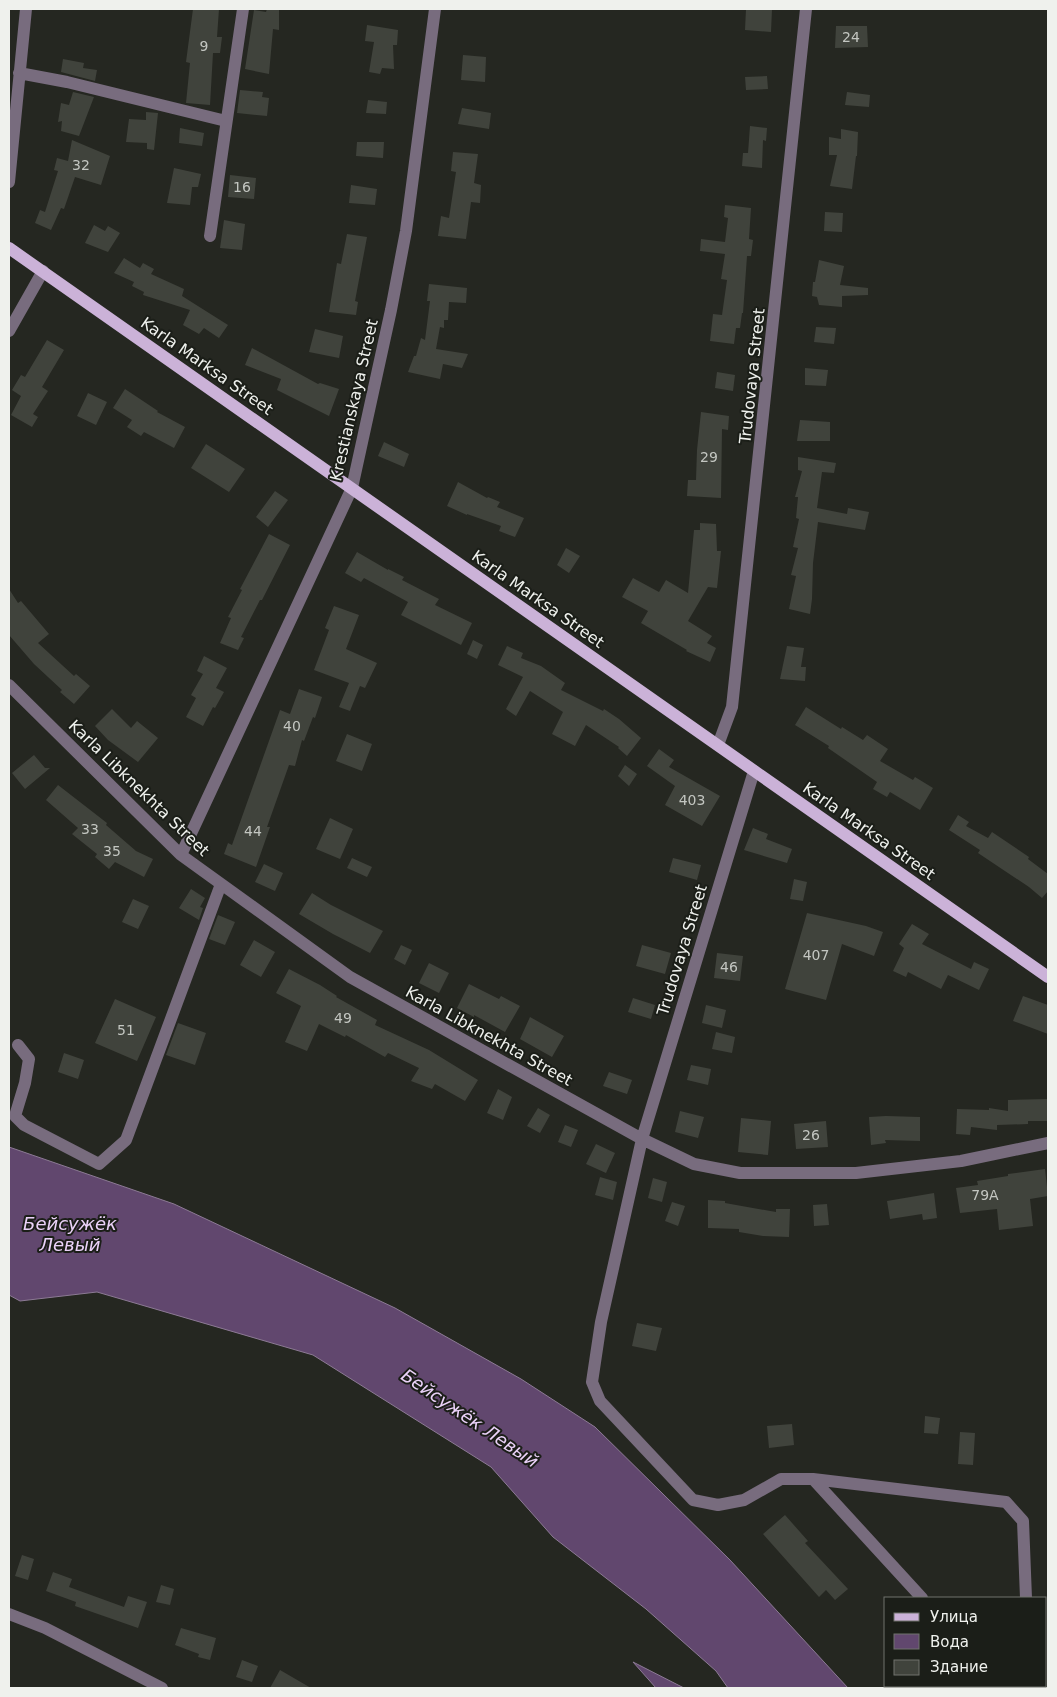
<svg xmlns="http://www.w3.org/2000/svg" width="1057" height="1697" font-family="'DejaVu Sans',sans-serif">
	<rect width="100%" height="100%" fill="#252721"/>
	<path fill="#61476e" stroke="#8c7a94" d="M9,1147L174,1204L395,1308L521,1379L595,1427L730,1560L848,1688H728L716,1671L646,1609L553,1537L491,1467L313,1355L97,1292L20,1301L9,1295Z
		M633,1662L684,1688H685H656Z"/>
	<path fill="#40433c" d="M193,9H219L217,37H222L220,53H213L210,105L186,103L190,63L186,62Z
		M267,9H279V30L273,29L269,74L245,69L254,10L266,12Z
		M746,9H772L771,32L745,30Z
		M367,25L398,30L397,45H393L394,69L382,68L380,74L369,72L374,42L365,41Z
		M836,26H867L868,47L835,48Z
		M463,55L486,57L485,82L461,80Z
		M63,59L84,63L83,68L97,70L95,81L61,72Z
		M767,76L768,89L746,90L745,77Z
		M240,90L263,92L262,97L269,98L267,116L237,113Z
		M73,92L94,97L79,136L61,131L62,121L58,122L61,103L69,105Z
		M847,92L870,95L869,107L845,105Z
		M368,100L387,102L386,114L366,113Z
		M462,108L491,113L489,129L458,124Z
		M146,112L158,113L154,150L147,149V143L126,142L129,119L146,120Z
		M750,126L767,128L766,141L763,140L762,168L742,166L743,153H748Z
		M180,128L204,133L202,146L179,143Z
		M841,129L858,132L857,156H856L852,189L830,186L837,155H829V137L841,139Z
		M72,140L110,156L101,185L75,177L64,209L61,208L51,230L35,223L40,210L45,212L58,171L54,170L57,158L68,161Z
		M357,142H384L383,158L356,156Z
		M453,152L478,154L474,183L481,185L480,203L471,202L466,239L438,236L441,216L449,218L456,172L451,171Z
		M174,168L201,174L198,187H192L190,205L167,203Z
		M230,175L256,178L254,199L228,197Z
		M351,185L377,189L375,205L349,203Z
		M725,205L751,208L749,239L753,240L751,256H747L743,313H742L740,328H736L734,344L710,341L713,314L722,315L727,280L721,279L725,254L700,251L701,239L725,242L728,218L724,217Z
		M825,212L843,213L842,232L824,231Z
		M224,220L245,224L242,250L220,248Z
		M94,225L105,231L108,226L120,233L108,252L85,243Z
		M347,234L367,237L355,301L358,302L356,315L329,312L337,263L341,264Z
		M124,258L140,268L143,263L154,269L151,274L184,289L182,296L228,325L219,338L204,328L199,334L183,325L190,310L143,295L144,292L132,286L134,282L114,273Z
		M819,260L844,266L840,285L868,288V295L842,296V307L819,305L817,297L812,296L813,282H815Z
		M429,284L467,288L466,303L449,302L448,320H444V328L440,327L436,349L468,354L462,368L443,364L440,379L408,372L414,356H416L421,338L425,340L430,301H427Z
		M816,327L836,328L834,344L814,342Z
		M315,329L343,336L339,358L309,352Z
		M47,340L64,350L42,387L48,391L33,414L38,417L32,427L11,415L21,396L12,390L21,375L25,377Z
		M252,348L318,384L320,383L339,389L329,416L277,390L281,379L245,365Z
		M805,368L828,370L826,386L805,385Z
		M717,372L735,375L733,391L715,388Z
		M125,389L158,411L157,412L185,427L174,448L144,432L141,436L127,427L132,420L113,408Z
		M88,393L107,402L96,425L77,416Z
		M701,412L729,416L728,430L722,429L721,498L687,496L688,480H696L697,450Z
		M800,420L830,422V441H797Z
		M384,442L409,454L404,467L378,456Z
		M206,444L245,469L229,492L191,468Z
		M798,457L836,463L834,473L822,472L817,508L847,514L848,508L869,512L865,530L818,522L813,563L812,599L810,614L789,609L796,576L791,575L798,548L793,547L799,519L796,518L798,497H795L802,471L798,470Z
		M458,482L487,498L488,497L500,502L497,507L524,518L515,537L499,531L501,526L467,514V515L447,506Z
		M275,491L288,500L268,527L256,517Z
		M700,523L716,524L717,551H721L717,588L708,587L688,621L712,636L707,643L716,648L710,662L686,651L687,650L641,623L648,611L622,597L633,578L659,592L666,580L688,593L694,530H700Z
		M269,534L290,545L262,600H260L241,637L244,638L238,650L220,643L231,618L228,617L242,590L240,589Z
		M566,548L580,556L569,573L557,565Z
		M357,552L388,570V569L404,577L402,580L439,599L435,605L472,623L461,645L401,615L408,602L364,578L361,582L345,573Z
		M9,589L18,603L21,601L49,634L38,643L74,676L76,674L90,686L74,704L60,692L62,690L34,664L9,635Z
		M334,606L359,615L346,649L377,663L365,688L360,686L350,711L339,707L349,683L314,670L329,630L325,628Z
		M473,640L483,645L477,659L467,654Z
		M507,646L523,653L521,658L541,666L565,683L561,690L603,711L604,709L619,719L641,738L627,756L618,748L619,747L586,725L575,746L552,734L563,712L530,691L516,716L506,709L523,677L498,665Z
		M787,646L804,648L801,667H806L805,681L780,679Z
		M204,656L227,668L216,688L224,692L215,708L213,707L203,726L186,717L196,698L191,695L203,674L197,671Z
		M299,689L322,697L315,718L313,717L304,741L302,740L295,766L289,765L267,827H270L256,867L224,854L228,843L232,845L280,710L290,714Z
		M806,707L841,729L842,727L863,740L867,735L888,749L880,761L913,780L915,777L933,788L920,810L890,792L887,797L873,789L877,782L828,748L829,746L795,725Z
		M112,709L131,728L137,721L158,738L138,762L108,740L95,726Z
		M347,734L372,744L362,771L336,761Z
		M659,749L674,760L669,767L720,796L702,826L665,805L675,786L647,766Z
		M34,755L45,768H50L25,789L12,773Z
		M625,765L637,774L629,786L618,776Z
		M58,785L107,823L106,825L136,851L153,859L144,877L115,862L109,869L95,857L97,854L72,834L78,828L46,800Z
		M958,815L969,822L966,826L988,838L992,832L1029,857L1028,859L1048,874V891L1042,898L1029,887L978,853L980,850L949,830Z
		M330,818L353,829L340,859L316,849Z
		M753,828L768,834L766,839L792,849L787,863L744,850Z
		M352,858L372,867L367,877L347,868Z
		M673,858L701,865L697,880L669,872Z
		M264,864L283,873L275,891L255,882Z
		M794,879L807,882L803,901L790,899Z
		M191,889L205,898L200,907L203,908L199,920L179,908Z
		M312,893L331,905L383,931L370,953L333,934L299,914Z
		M133,899L149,906L138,929L122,922Z
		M807,913L866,926L883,932L874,956L842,944L826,1000L785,989Z
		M218,915L235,922L225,945L209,939Z
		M912,924L929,934L922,944L971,969L974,962L989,969L979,990L948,975L941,989L908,972L906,977L893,971L904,948L899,944Z
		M254,940L275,952L261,977L240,965Z
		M401,945L412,950L405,965L394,959Z
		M642,945L671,953L665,974L636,966Z
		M717,953L743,956L740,981L714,978Z
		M429,963L449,973L439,993L419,983Z
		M289,969L320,985L337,996L336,997L377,1020L375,1025L429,1050L478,1080L465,1101L435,1084L432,1089L411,1081L419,1068L388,1053L385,1057L346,1035L345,1037L319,1024L307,1051L285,1042L301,1006L276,993Z
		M469,984L499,999L501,996L520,1006L505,1032L474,1015V1017L457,1008Z
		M1023,996L1048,1005V1034L1013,1021Z
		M633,998L655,1005L651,1019L628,1012Z
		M115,999L156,1017L137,1061L95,1043Z
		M706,1005L726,1010L722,1028L702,1023Z
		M530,1017L564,1036L552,1057L520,1039Z
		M178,1023L206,1033L195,1065L166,1055Z
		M716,1032L735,1037L732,1053L712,1049Z
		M64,1053L84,1060L78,1079L58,1072Z
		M691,1065L711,1069L708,1085L687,1080Z
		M609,1072L632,1080L627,1094L603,1086Z
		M498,1089L512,1097L503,1120L487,1113Z
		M1048,1099V1121H1028V1124L997,1125V1130L971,1127L970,1135L956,1134L957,1109L989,1110V1108L1008,1111V1100Z
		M538,1108L550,1115L540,1133L527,1126Z
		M680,1111L704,1117L698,1138L675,1132Z
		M886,1116L920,1117V1141L885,1140L886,1143L871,1145L869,1117Z
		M741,1118L771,1121L768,1155L738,1152Z
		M826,1121L828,1147L796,1149L794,1124Z
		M565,1125L578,1130L571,1147L558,1142Z
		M596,1144L615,1153L606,1173L586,1164Z
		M1045,1169L1048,1196L1030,1199L1033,1226L999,1230L997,1209L960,1213L956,1188L978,1185L977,1181L1008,1176V1174Z
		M600,1177L617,1182L613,1200L595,1195Z
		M653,1178L667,1182L662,1202L648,1198Z
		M934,1193L937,1218L923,1220L922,1214L890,1219L887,1201Z
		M708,1200L725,1201V1203L776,1212V1209H790L789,1237L763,1236L739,1232V1229L708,1228Z
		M672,1202L685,1206L678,1226L665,1221Z
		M827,1204L829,1225L814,1226L813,1205Z
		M637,1323L662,1328L656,1351L632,1346Z
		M925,1416L940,1418L938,1434L924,1433Z
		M792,1424L794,1445L769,1448L767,1426Z
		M960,1432L975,1433L973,1465L958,1464Z
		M785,1515L808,1541L805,1543L848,1589L835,1600L826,1590L819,1597L763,1534Z
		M22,1555L34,1559L28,1580L15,1576Z
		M53,1572L72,1579L69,1587L124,1607L128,1596L147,1602L138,1628L75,1606L76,1602L46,1591Z
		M161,1585L174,1589L170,1605L156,1602Z
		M181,1628L216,1638L210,1660L198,1657L199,1654L175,1645Z
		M242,1660L258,1666L252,1682L236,1677Z
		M280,1670L311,1688H270Z"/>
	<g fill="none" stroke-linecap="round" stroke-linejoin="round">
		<path stroke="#786c7e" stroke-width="12" d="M19,73L67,82L226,121
			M9,182L26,9
			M210,236L243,9
			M9,331L43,271
			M9,685L181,855L350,977L642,1139L694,1164L740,1173H856L961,1161L1048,1143
			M718,745L732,707L806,9
			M754,771L642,1139L601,1322L592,1382L600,1401L693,1500L718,1505L744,1500L781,1479H813L1006,1502L1023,1521L1026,1598
			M181,855L352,488L391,310L406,231L435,9
			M18,1045L29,1059L25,1083L15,1116L24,1125L99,1164L126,1140L221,884
			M813,1479L922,1598
			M9,1614L45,1628L162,1688
			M1002,1686L1004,1688
			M1028,1688V1686"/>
		<path stroke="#cbb2d8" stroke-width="12" d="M9,248L1048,977"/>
	</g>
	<g text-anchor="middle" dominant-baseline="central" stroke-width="4" stroke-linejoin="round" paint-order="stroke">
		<g font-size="14" fill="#c3c6c1">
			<text x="851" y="37">24</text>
			<text x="204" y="46">9</text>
			<text x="81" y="165">32</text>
			<text x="242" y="187">16</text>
			<text x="709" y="457">29</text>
			<text x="292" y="726">40</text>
			<text x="692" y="800">403</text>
			<text x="90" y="829">33</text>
			<text x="253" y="831">44</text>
			<text x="112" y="851">35</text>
			<text x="816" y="955">407</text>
			<text x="729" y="967">46</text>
			<text x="343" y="1018">49</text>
			<text x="126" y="1030">51</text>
			<text x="811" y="1135">26</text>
			<text x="985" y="1195">79А</text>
		</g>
		<g font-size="16" fill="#eff1ed" stroke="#1b1e18">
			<text transform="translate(207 366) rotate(35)">Karla Marksa Street</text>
			<text transform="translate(752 376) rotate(-84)">Trudovaya Street</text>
			<text transform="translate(354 400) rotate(-77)">Krestianskaya Street</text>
			<text transform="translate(538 599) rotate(35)">Karla Marksa Street</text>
			<text transform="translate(139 788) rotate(44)">Karla Libknekhta Street</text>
			<text transform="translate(869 831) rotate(35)">Karla Marksa Street</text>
			<text transform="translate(682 950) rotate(-73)">Trudovaya Street</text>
			<text transform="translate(489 1036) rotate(29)">Karla Libknekhta Street</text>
		</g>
		<g font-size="18" font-style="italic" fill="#ebd2f9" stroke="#1b1e18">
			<text x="70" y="1223">Бейсужёк<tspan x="70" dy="21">Левый</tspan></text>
			<text transform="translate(470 1418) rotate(34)">Бейсужёк Левый</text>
		</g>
	</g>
	<rect width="1057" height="1697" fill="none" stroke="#eff1ed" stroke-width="20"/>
	<rect x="884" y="1597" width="162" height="90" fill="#1b1e18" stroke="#70726d"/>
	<rect x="894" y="1613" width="25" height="8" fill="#cbb2d8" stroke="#70726d"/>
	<text x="930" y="1622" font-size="15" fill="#eff1ed">Улица</text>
	<rect x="894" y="1634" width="25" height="15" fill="#61476e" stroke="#70726d"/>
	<text x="930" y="1647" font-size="15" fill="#eff1ed">Вода</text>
	<rect x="894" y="1660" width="25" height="15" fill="#40433c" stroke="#70726d"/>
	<text x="930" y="1672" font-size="15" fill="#eff1ed">Здание</text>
</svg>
